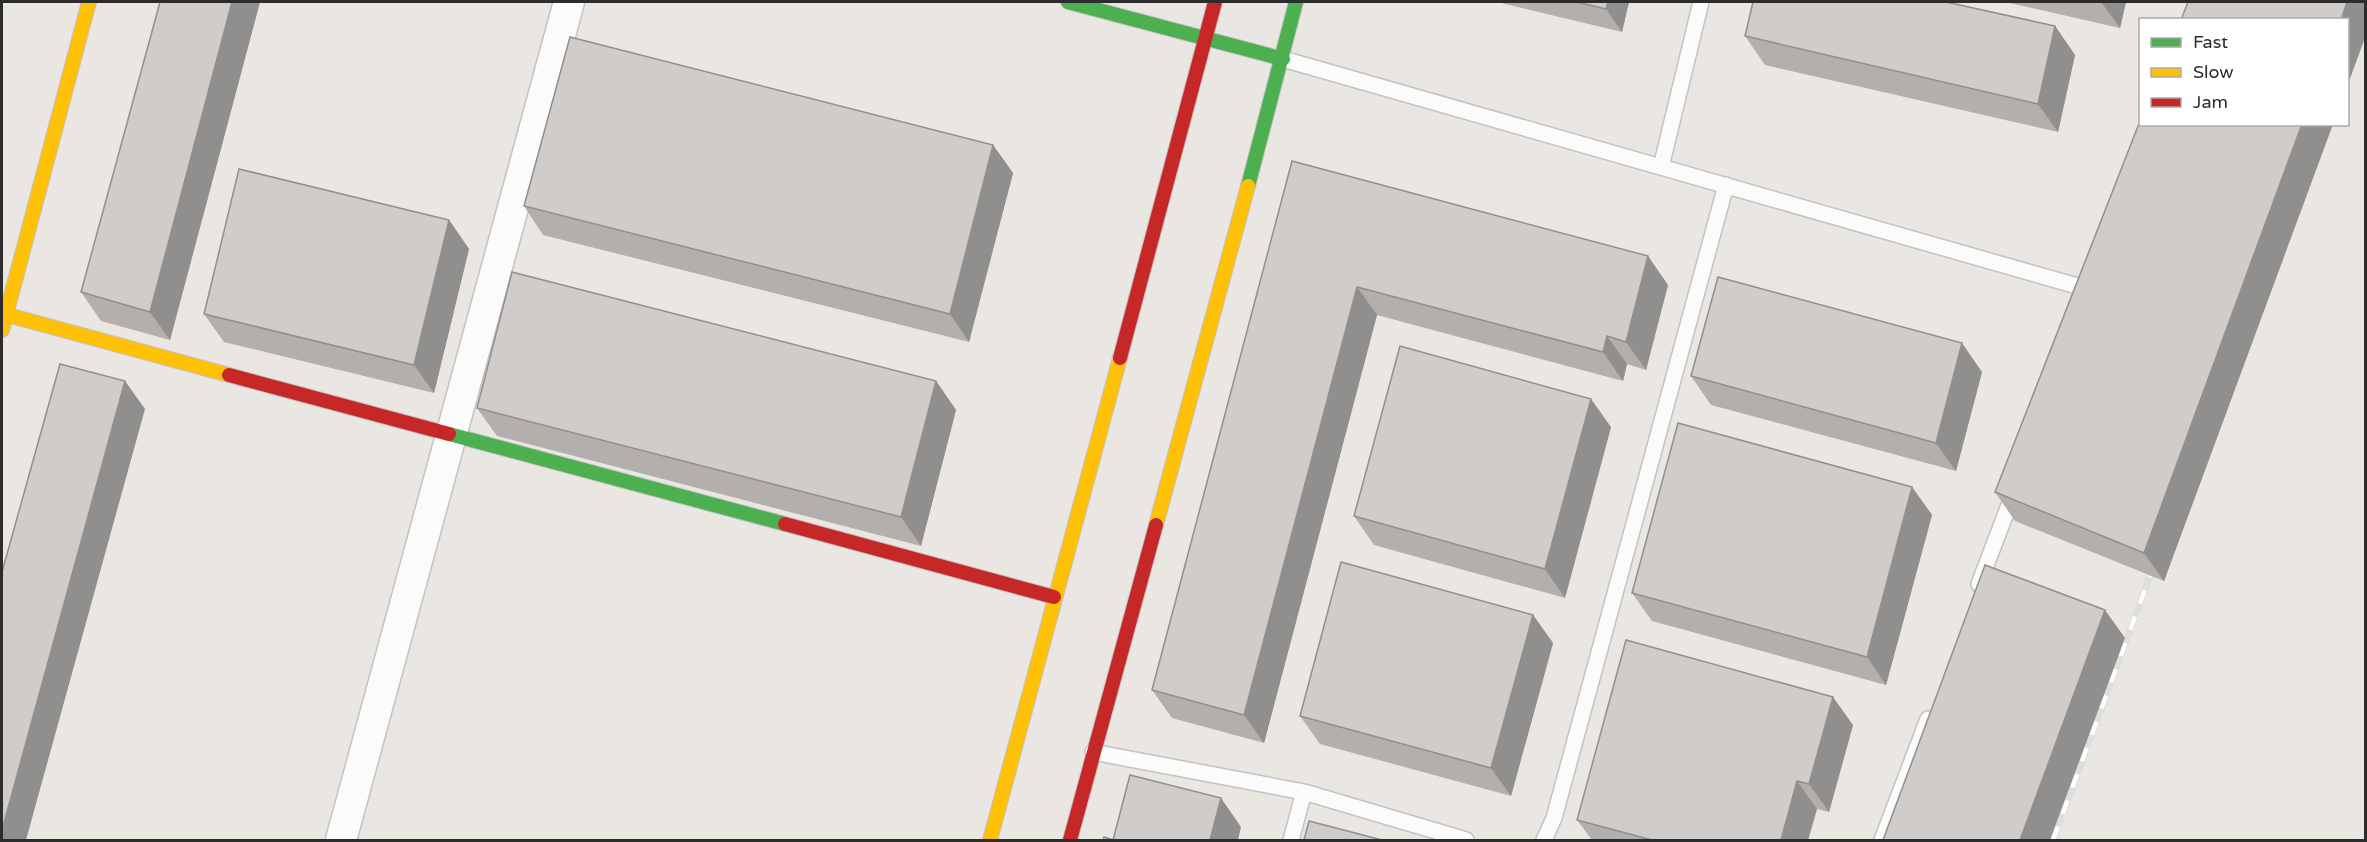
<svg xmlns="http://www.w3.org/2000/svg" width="2367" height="842" font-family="'Varela Round',sans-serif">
	<rect width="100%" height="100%" fill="#eae6e2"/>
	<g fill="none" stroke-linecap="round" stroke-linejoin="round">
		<defs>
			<path id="lane" d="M1283,59L2091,290
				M1661,167L1701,2
				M1979,584L2014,492
				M1093,752L1304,792L1466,840
				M1291,840L1304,792
				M1544,840L1554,818L1726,185
				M1882,840L1928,719"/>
			<path id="street" d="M341,840L569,2"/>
			<path id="fast" d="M1068,2L1283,59
				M1248,186L1296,2
				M449,434L785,524"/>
			<path id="slow" d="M4,314L229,375
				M2,330L89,2
				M1156,525L1248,186
				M990,840L1120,358"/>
			<path id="jam" d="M1120,358L1215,2
				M229,375L449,434
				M785,524L1054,597
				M1070,840L1156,525"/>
		</defs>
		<use href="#lane" stroke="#c3c2c3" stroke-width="18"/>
		<use href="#street" stroke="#c3c2c3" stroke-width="33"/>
		<use href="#fast" stroke="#c3c2c3" stroke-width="16"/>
		<use href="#slow" stroke="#c3c2c3" stroke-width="16"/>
		<use href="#jam" stroke="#c3c2c3" stroke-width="16"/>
		<use href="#lane" stroke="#fcfbfb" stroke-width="15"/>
		<use href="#street" stroke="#fcfbfb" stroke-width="30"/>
		<use href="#fast" stroke="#4caf50" stroke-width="14"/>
		<use href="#slow" stroke="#ffc107" stroke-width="14"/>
		<use href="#jam" stroke="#c62828" stroke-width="14"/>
		<defs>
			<path id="rail" d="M2053,840L2150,576"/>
		</defs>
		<use href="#rail" stroke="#dededf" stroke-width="7"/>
		<use href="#rail" stroke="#fff" stroke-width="4.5" stroke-dasharray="14" stroke-linecap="butt"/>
	</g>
	<path fill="#b2afad" d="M160,2H260L170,340L101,321L81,292Z
		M1497,2H1629L1622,32Z
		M2005,2H2126L2120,28Z
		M2055,26L2075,55L2058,132L1765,65L1745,36Z
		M2140,124H2333L2164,581L2015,521L1995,492Z
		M993,145L1013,173L969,342L543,235L524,206Z
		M1292,161L1668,285L1646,370L1627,364L1623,381L1377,315L1264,743L1172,718L1152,690Z
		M449,220L469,249L434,393L224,342L204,314Z
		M1982,372L1956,471L1711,405L1691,376Z
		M936,381L956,410L921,546L497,436L477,408Z
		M1611,427L1565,598L1374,545L1354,516Z
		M1912,487L1932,515L1886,685L1652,621L1632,593Z
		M1533,615L1553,643L1511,796L1320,744L1300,716Z
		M1853,725L1829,812L1817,809L1808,840H1592L1577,820Z"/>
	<path fill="#918f8d" d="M232,2H260L170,340L150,312Z
		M1608,2H1629L1622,32L1606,9Z
		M2101,2H2126L2120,28Z
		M2347,2H2366V35L2348,84V20H2341Z
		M2055,26L2075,55L2058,132L2038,104Z
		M2302,124H2333L2164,581L2144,553Z
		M993,145L1013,173L969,342L950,314Z
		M449,220L469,249L434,393L414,365Z
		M1648,256L1668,285L1646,370L1626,342Z
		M1357,287L1377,315L1264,743L1244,715Z
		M1607,336L1627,364L1623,381L1603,352Z
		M1962,343L1982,372L1956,471L1936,443Z
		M125,381L145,409L26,840H2V830Z
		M936,381L956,410L921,546L901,517Z
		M1591,399L1611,427L1565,598L1545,569Z
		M1912,487L1932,515L1886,685L1867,657Z
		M2105,610L2125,638L2050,840H2020Z
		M1533,615L1553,643L1511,796L1491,768Z
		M1833,697L1853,725L1829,812L1809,784Z
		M1797,781L1817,809L1808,840H1781Z
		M1221,798L1241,827L1238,840H1210Z"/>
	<path fill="#cfccc9" stroke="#918f8d" stroke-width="1.5" d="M160,2H232L150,312L81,292Z
		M1577,2H1608L1606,9Z
		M1753,2H1946L2055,26L2038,104L1745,36Z
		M2188,2H2347L2341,20H2181Z
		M570,37L993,145L950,314L524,206Z
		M2140,121V124H2302L2144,553L1995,492Z
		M1292,161L1648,256L1626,342L1607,336L1603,352L1357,287L1244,715L1152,690Z
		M239,169L449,220L414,365L204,314Z
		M512,272L936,381L901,517L477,408Z
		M1718,277L1962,343L1936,443L1691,376Z
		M1400,346L1591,399L1545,569L1354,516Z
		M60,364L125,381L2,830V572Z
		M1678,423L1912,487L1867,657L1632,593Z
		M1341,562L1533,615L1491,768L1300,716Z
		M1985,565L2105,610L2020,840H1883Z
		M1626,640L1833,697L1809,784L1797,781L1781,840H1652L1577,820Z
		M1130,775L1221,798L1210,840H1103L1104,837L1113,840Z
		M1309,821L1382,840H1304Z"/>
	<rect width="2367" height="842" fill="none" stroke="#2c2c2c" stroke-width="6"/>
	<rect x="2139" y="18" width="210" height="108" fill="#ffffff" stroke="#ababab" stroke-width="1.5"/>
	<rect x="2151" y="38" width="30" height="9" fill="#4caf50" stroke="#ababab" stroke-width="1.5"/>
	<text x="2193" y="48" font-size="18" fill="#2c2c2c">Fast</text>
	<rect x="2151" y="68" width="30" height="9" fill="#ffc107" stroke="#ababab" stroke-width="1.5"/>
	<text x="2193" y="78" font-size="18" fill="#2c2c2c">Slow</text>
	<rect x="2151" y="98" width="30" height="9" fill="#c62828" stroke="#ababab" stroke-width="1.5"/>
	<text x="2193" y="108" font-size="18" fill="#2c2c2c">Jam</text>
</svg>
